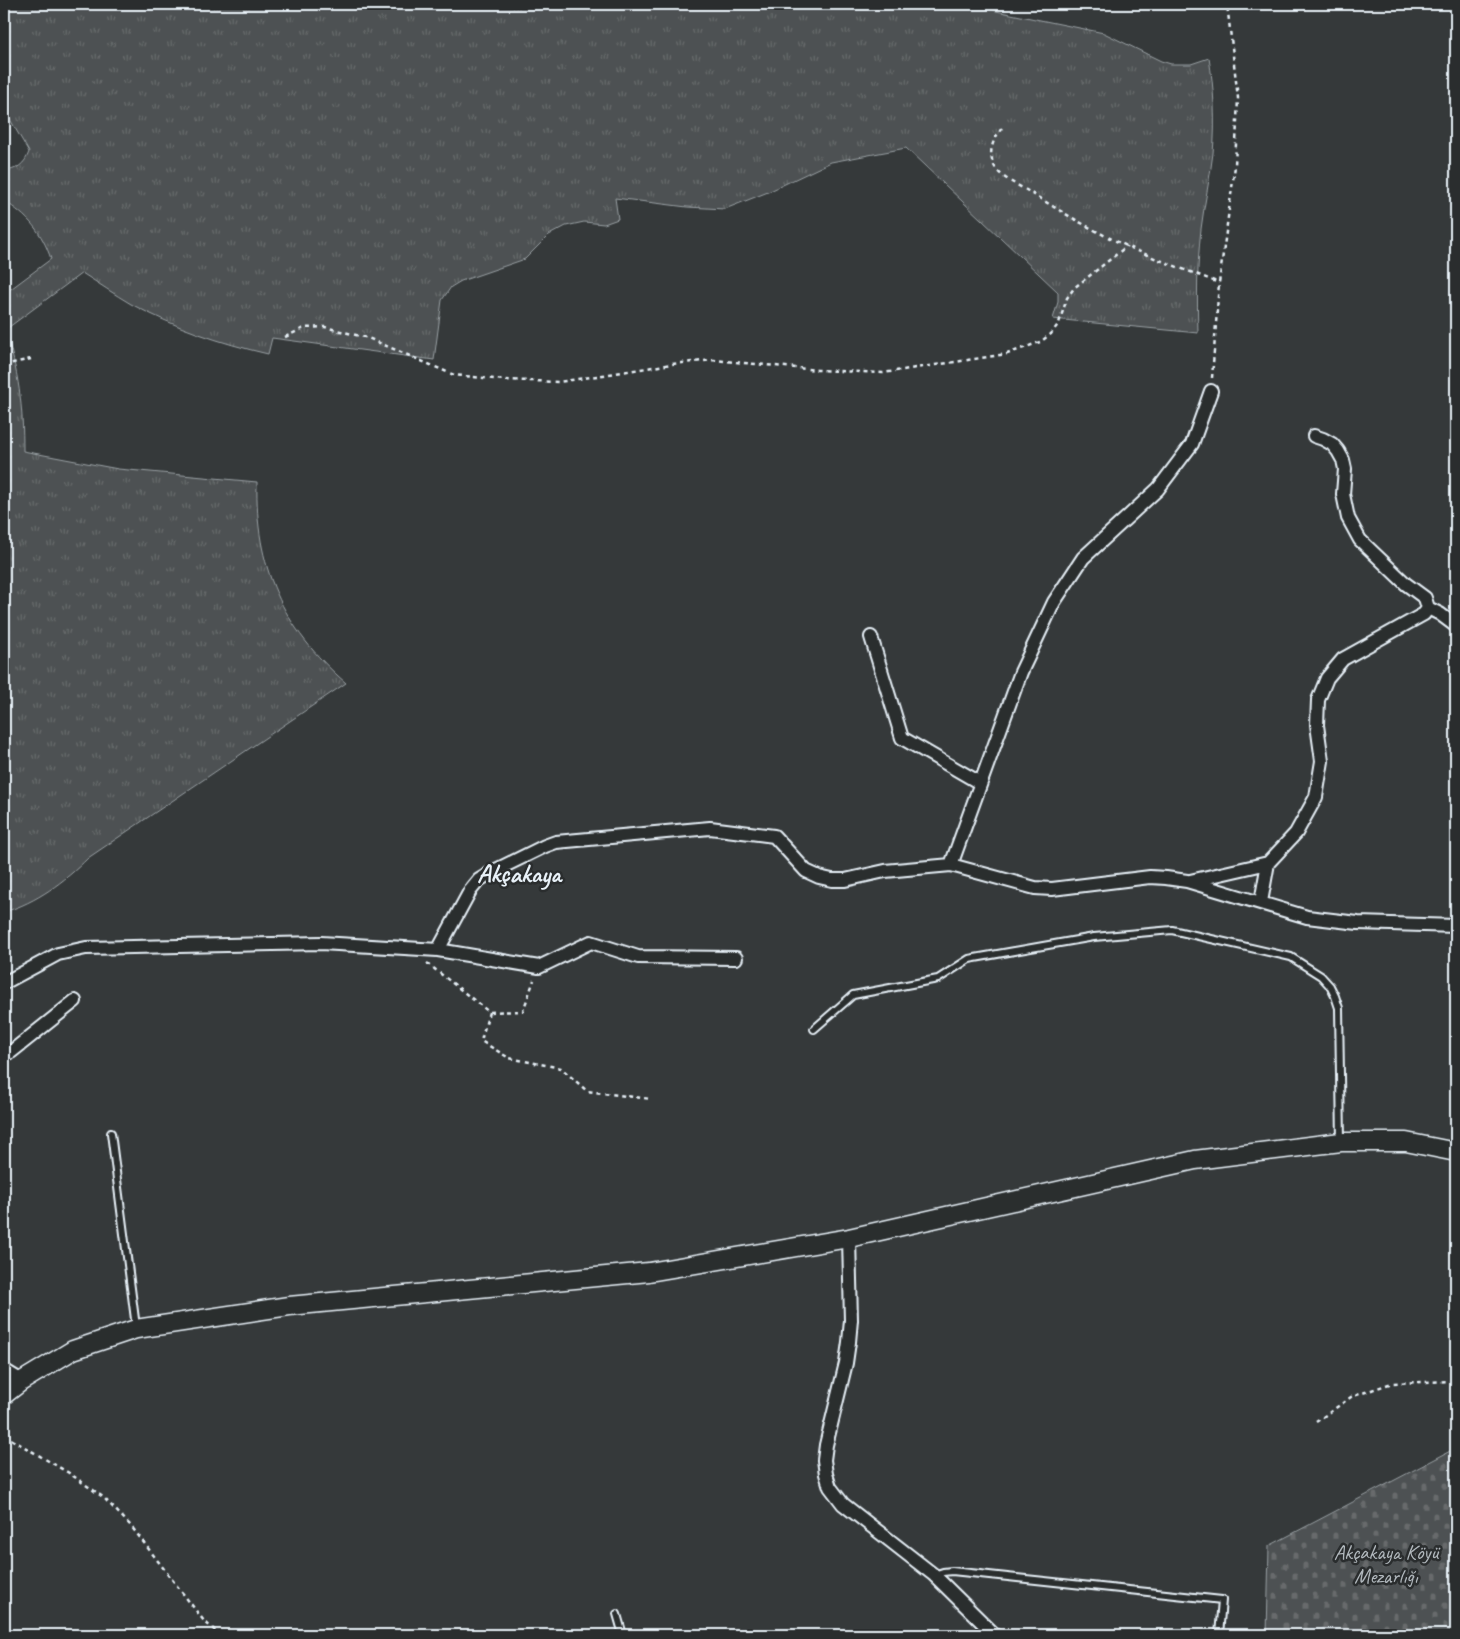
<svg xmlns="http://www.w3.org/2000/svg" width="1460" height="1639" font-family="Caveat,sans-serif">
	<defs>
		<pattern id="grass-tufts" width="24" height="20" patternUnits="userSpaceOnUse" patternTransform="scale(1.25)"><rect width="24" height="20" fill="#4d5152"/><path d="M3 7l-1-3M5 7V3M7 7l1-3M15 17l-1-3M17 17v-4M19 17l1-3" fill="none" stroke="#676a6c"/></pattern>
		<pattern id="cemetery-stones" width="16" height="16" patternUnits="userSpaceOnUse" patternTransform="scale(1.25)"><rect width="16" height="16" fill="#4d5152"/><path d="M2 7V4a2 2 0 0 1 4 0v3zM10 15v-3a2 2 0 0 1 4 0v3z" fill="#676a6c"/></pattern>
	</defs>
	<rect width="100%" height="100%" fill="#35393a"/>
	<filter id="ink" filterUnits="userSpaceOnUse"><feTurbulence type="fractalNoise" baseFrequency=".02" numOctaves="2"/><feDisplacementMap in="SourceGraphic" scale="10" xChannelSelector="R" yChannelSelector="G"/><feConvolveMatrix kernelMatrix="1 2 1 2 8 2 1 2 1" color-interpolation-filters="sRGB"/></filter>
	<g filter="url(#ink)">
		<path fill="url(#grass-tufts)" stroke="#9aa1a5" d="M4,4H982L996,11L1104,33L1161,61L1171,64H1191L1209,58C1214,89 1216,121 1213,153C1210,179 1204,204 1201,229C1197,264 1197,298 1198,333L1053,319L1058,302V292L906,148L831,162L768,192L725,209L687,207L615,198L618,219L604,224L584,222L566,226L549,235L525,259L461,281L451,287L442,300L434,360L272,338L268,354C220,343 174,327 131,304C114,294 98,283 82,273L5,330C19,373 23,406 23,451L118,469L257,482C255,566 282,628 346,683L88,858C64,882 37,902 4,912V294L51,259C42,232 28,216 4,201V171C17,170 25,164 29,152L4,109Z"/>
		<path fill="url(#cemetery-stones)" stroke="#9aa1a5" d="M1456,1448V1635H1267L1269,1546Z"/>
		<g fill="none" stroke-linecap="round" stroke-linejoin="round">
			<defs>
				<path id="lane" d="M814,1029L853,995L938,979L969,959L1094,937L1172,930L1291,957L1321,976L1330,986L1335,996L1339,1008L1341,1141
					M111,1133L136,1327
					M934,1575L943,1572L952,1571L1222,1600L1219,1635
					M617,1614L623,1635"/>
				<path id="street" d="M1428,608L1440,614L1456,626
					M871,637L902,738L980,783
					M951,865L1021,672L1054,602L1083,558L1158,489L1192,444L1211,391
					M1190,881L1268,863L1296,833L1316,797L1322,761L1317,725L1318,700L1327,678L1343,659L1424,614L1428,608L1425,598L1406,584L1360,540L1348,518L1343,494L1345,469L1343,460L1338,451L1332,444L1323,439L1314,436
					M1261,902L1268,863
					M438,950L539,967L591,942L638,957L736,958
					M4,983L58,954L86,948L321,943L438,950L470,891L479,880L492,872L545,846L556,842L710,828L774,836L806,871L819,877L832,880H845L885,871L951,865L1035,888L1052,889L1150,877L1166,878L1187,881L1307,917L1358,923L1456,926
					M4,1055L11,1052L75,1001
					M849,1238L851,1320L849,1342L846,1363L826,1445L824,1460L826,1474L830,1487L843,1504L934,1575L995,1635
					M4,1370L22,1381"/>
				<path id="secondary" d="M4,1395L22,1381L73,1350L136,1329L289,1306L649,1272L849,1238L1195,1160L1341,1142H1406L1456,1152"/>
			</defs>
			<use href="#lane" stroke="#e8f1f8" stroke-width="10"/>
			<use href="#street" stroke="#e8f1f8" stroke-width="16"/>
			<use href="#secondary" stroke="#e8f1f8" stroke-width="21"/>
			<path stroke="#e8f1f8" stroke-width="2.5" stroke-dasharray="4 4" stroke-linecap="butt" d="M1002,128C994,138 988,150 993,163C998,177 1016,184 1028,191C1060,211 1093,231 1127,246C1157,260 1189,271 1219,283
				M285,337L304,328L325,327L368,338L454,375L504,380L559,382L672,364L714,360L817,370L883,373L1007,354L1040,342L1051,334L1059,323L1067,298L1074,288L1127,246
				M4,365L31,359
				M1212,378L1219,283L1235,166L1238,98L1227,4
				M427,963L489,1012L523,1011L534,980
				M489,1012L481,1041L509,1058L561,1068L587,1091L651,1099
				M1316,1422L1351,1397L1392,1383L1456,1381
				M4,1435L69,1473L103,1497L131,1526L204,1621L220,1635"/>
			<use href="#lane" stroke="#2a2d2e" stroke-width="6"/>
			<use href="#street" stroke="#2a2d2e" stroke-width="12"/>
			<use href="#secondary" stroke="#2a2d2e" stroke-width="18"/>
		</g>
	</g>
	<g text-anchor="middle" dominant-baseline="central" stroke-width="5" stroke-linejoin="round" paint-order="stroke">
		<g font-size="21" fill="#b2b9be" stroke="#2a2d2e">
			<text x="1386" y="1552">Akçakaya Köyü<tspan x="1386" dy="24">Mezarlığı</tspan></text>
		</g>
		<g font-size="26" font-weight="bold" fill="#e8f1f8" stroke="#2a2d2e">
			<text x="519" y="873">Akçakaya</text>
		</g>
	</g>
	<rect width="1460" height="1639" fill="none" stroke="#2a2d2e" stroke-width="20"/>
	<rect x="10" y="10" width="1440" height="1619" fill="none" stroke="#e8f1f8" stroke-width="2" filter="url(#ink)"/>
</svg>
